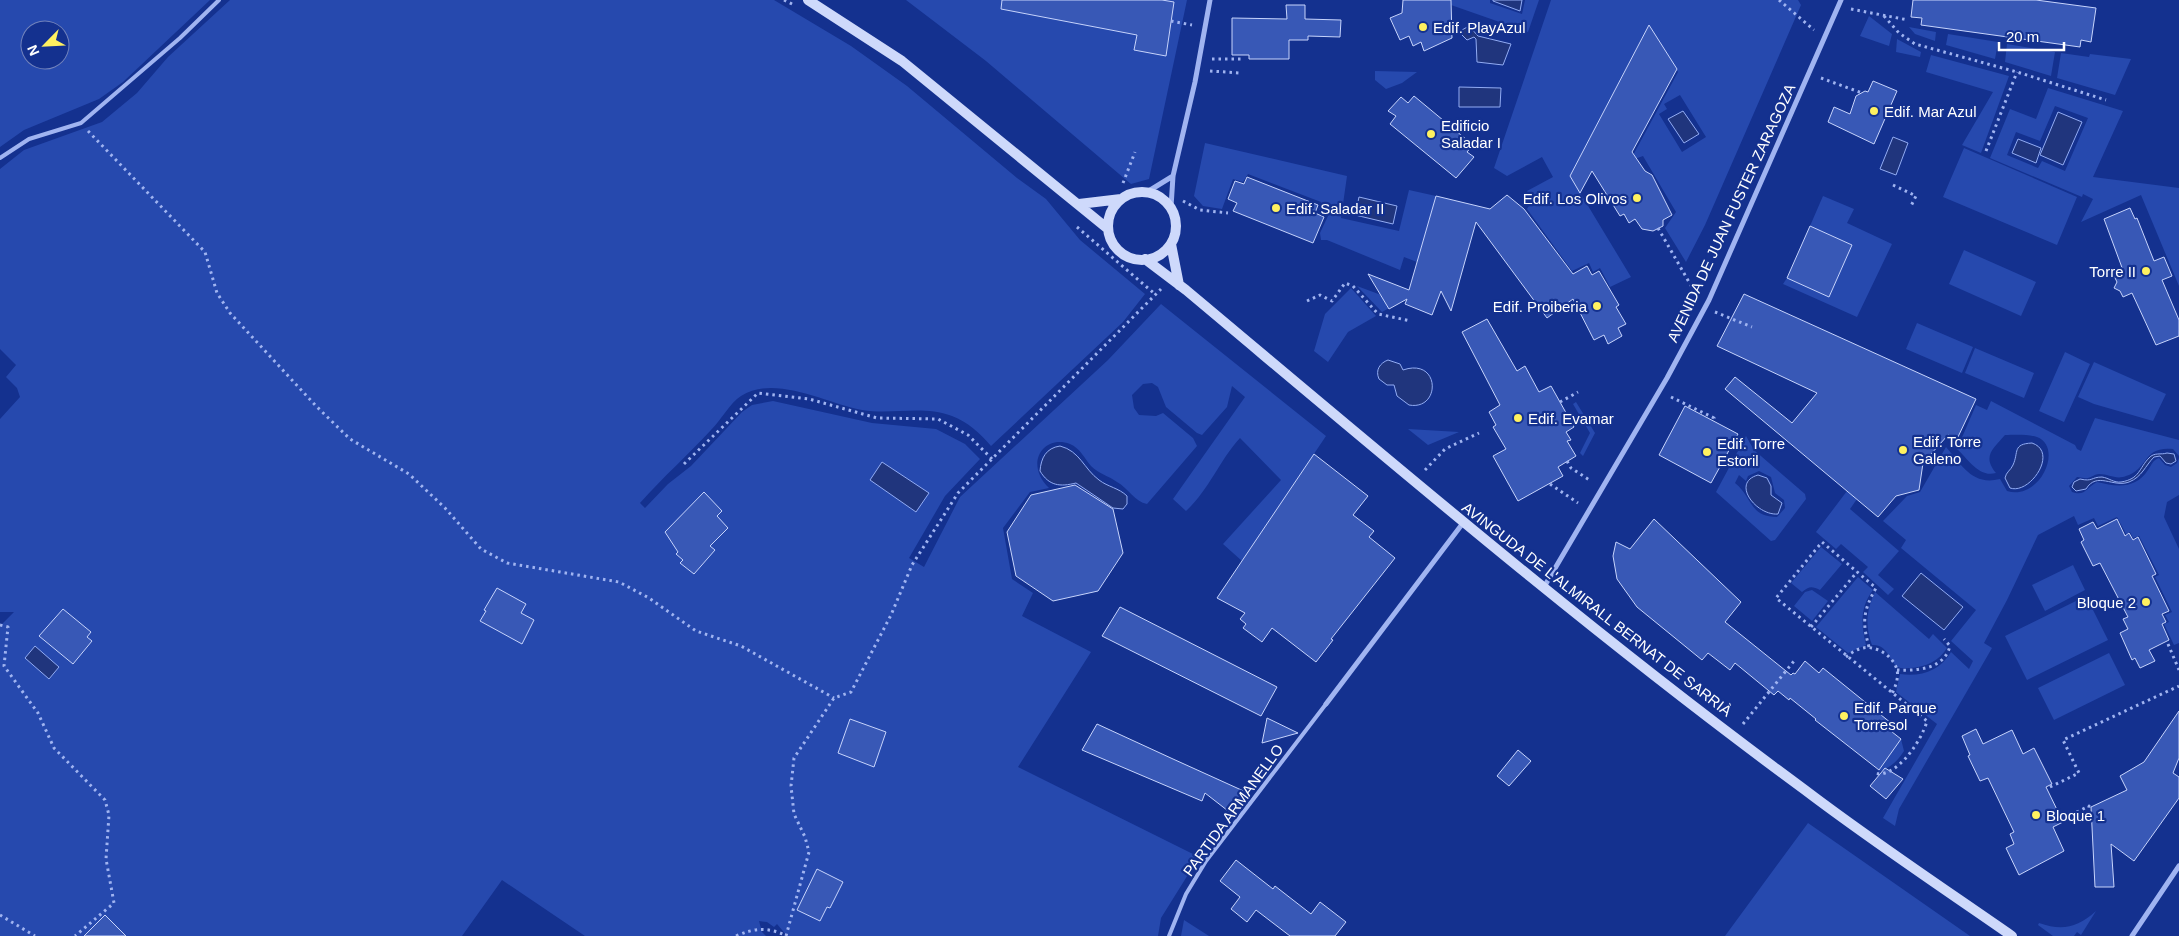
<svg xmlns="http://www.w3.org/2000/svg" width="2179" height="936" font-family="Arial,sans-serif">
	<rect width="100%" height="100%" fill="#14318f"/>
	<path fill="#2649ae" fill-rule="evenodd" d="M0,0H210L123,82L99,99L24,130L0,147ZM30,30H60V60H30Z
		M230,0H774L851,46L907,86L1017,178L1046,199L1080,240L1145,294L1123,322L991,446C980,433 968,422 952,416C922,405 893,415 862,410C828,404 775,374 741,396C730,403 721,420 711,430C688,455 663,477 640,503L645,508L668,484L691,466L742,412L752,405L773,401L872,423L936,429L965,444L980,459L945,496L909,558L924,567L960,497L1108,360L1161,304L1326,436L1242,561L1223,544L1281,480L1240,438C1219,461 1209,490 1186,511L1173,499L1245,397L1232,386L1227,407L1202,435L1197,433L1166,407L1158,387L1152,383L1143,384L1132,395L1134,408L1139,415L1156,416L1163,413L1193,438L1197,446L1147,504C1135,502 1128,488 1117,482C1109,476 1099,474 1091,466C1085,459 1080,448 1070,444C1043,434 1024,464 1049,488L1030,492L1003,528L1012,579L1033,593L1022,616L1091,652L1018,767L1199,857L1161,918L1158,936H787L777,924L774,927L767,922L759,921L762,932L766,936H585L502,880L462,936H0V626L14,612H0V419L20,397L17,388L6,377L16,365L0,349V169L24,150L102,122L137,93L168,57Z
		M906,0H1187L1149,179L1131,184L1125,179L986,61Z
		M1451,0H1490V3L1522,14L1525,0H1539L1528,32L1451,5Z
		M1551,0H1798L1801,5L1705,225L1686,262L1665,228L1676,212L1643,156L1632,160L1631,159L1678,72L1649,25L1570,176L1631,277L1610,287L1600,268L1593,272L1589,263L1572,271L1527,209L1532,201L1527,191L1553,177L1542,157L1507,176L1494,168ZM1680,95L1706,137L1682,152L1659,114L1667,109L1664,104Z
		M1869,16L1892,34L1889,46L1860,36Z
		M1909,27L1936,32L1935,41L1915,34Z
		M1948,34L1998,42L1995,59L1946,45Z
		M1897,39L1921,52L1920,57L1896,52Z
		M2007,44L2055,52L2051,76L2005,62Z
		M2061,53L2089,57L2090,54L2131,59L2115,95L2057,78Z
		M1931,55L2009,76L1981,153L1962,145L1993,92L1926,72Z
		M1375,71L1417,72L1402,83L1386,89L1375,80Z
		M2048,88L2123,111L2093,177L2179,188V286L2141,195L2081,222L2093,199L2083,194L2082,197L1990,158L2010,109L2036,119ZM2055,106L2088,118L2065,171L2042,161L2038,168L2007,155L2016,132L2040,141Z
		M1205,143L1347,176L1341,218L1399,231L1409,190L1436,196L1417,262L1404,257L1400,270L1327,240H1321L1320,233L1328,216L1319,211L1321,202L1248,174L1243,182L1233,179L1222,209L1203,206L1194,196Z
		M1964,148L2077,197L2057,245L1943,197Z
		M1823,196L1854,209L1847,223L1892,244L1857,317L1783,284L1787,278L1829,297L1852,245L1810,226Z
		M1964,250L2036,282L2021,316L1949,284Z
		M1357,286L1400,302L1382,312Z
		M1351,288L1376,316L1348,332L1328,362L1314,351L1325,314Z
		M1917,323L1973,347L1962,373L1906,349Z
		M1975,348L2034,373L2024,398L1965,373Z
		M2065,352L2090,364L2064,422L2039,411Z
		M2094,362L2166,394L2153,421L2094,404L2078,397Z
		M1991,401L2075,445L2077,449L2081,451L2095,418L2179,440V456L2173,449C2142,446 2149,469 2126,476C2116,480 2109,474 2099,474C2095,474 2092,477 2088,478C2085,479 2081,477 2077,477L2069,486L2072,492C2085,497 2087,487 2097,482C2117,487 2136,489 2148,470C2152,464 2153,460 2159,458L2165,465L2171,467L2177,463L2179,458V495L2167,502L2164,517L2179,549V643L2174,645L2164,624L2169,622L2165,615L2172,612L2155,577L2159,575L2139,536L2133,538L2130,532L2126,534L2117,517L2098,526L2094,518L2078,525L2074,516L2038,535L2007,600L1984,643L1992,648L1899,809L1895,826L1883,818L1937,724L1896,692L1900,674C1921,677 1940,671 1951,652L1969,669L1973,661L1951,641L1976,610L1901,548L1906,540L1883,521L1907,496L1920,492L1946,447C1962,465 1972,486 2000,479L2007,491C2040,501 2064,447 2037,437C2028,434 2014,435 2005,435C1993,449 1982,456 1996,473C1979,478 1968,459 1957,449L1976,405L1987,410Z
		M1576,402L1595,433L1583,456L1580,453L1590,433L1573,404Z
		M1408,429L1459,432L1428,445Z
		M1746,436L1754,450L1805,494L1806,499L1775,540L1771,541L1716,492ZM1759,471L1771,477L1775,493L1784,500L1785,508L1777,517C1749,517 1752,496 1735,483L1739,475L1746,481L1748,476Z
		M1847,491L1857,499L1850,509L1899,551L1878,575L1894,589L1888,595L1863,572L1868,567L1841,544L1836,549L1816,532Z
		M1821,547L1842,564L1820,590C1812,586 1809,586 1802,592L1791,583Z
		M2073,565L2085,590L2045,611L2032,585Z
		M1858,577L1873,590C1860,607 1861,624 1866,645L1848,653L1816,627Z
		M1812,590L1828,601L1812,621L1794,606L1805,592Z
		M1875,592L1929,639L1933,634L1947,648C1939,661 1926,667 1910,668C1907,668 1901,669 1898,667C1888,660 1888,644 1872,645C1865,626 1866,611 1875,592Z
		M2086,596L2108,640L2027,680L2005,636Z
		M2109,653L2125,685L2054,720L2038,688Z
		M1901,739L1904,751C1897,762 1890,768 1878,772Z
		M1808,823L1970,936H1725Z
		M2096,911L2081,935L2077,932L2074,936H2053L2038,925L2039,923C2062,931 2077,928 2096,911Z
		M1184,920L1209,936H1181Z"/>
	<path fill="#20357d" stroke="#92acf4" d="M1493,0H1522L1520,11L1493,1Z
		M1469,26L1478,36L1511,44L1503,65L1477,62L1476,39L1474,37L1467,40L1461,34L1462,30Z
		M1459,87L1501,88L1500,107H1459Z
		M1683,111L1699,134L1684,143L1668,119Z
		M2058,112L2082,122L2063,165L2040,155Z
		M1893,137L1908,143L1896,175L1880,169Z
		M2018,139L2041,148L2036,163L2012,153Z
		M1359,197L1397,206L1393,224L1355,215Z
		M1388,360L1400,364L1403,370C1441,357 1441,411 1409,405L1397,396L1394,385H1387L1379,379C1375,370 1380,363 1388,360Z
		M2032,443C2059,452 2030,495 2010,488L2005,478C2006,472 2011,470 2013,465C2019,452 2012,444 2032,443Z
		M1060,446C1080,451 1084,469 1099,480C1108,487 1119,488 1127,496V504L1123,509L1113,508L1076,483C1060,487 1049,486 1040,471C1041,458 1046,448 1060,446Z
		M2167,453L2174,454L2176,461L2171,464L2166,463L2160,456L2154,457C2145,466 2142,477 2129,482C2113,488 2097,471 2086,489L2076,491L2072,487L2074,482L2080,479C2093,482 2091,477 2102,477C2109,478 2114,483 2121,482C2140,479 2139,468 2149,458C2154,452 2161,455 2167,453Z
		M882,462L929,493L916,512L870,480Z
		M1758,475L1767,478L1771,486V495L1782,503L1778,514C1757,516 1730,483 1758,475Z
		M1921,573L1963,607L1944,630L1902,596Z
		M35,646L59,667L49,679L25,658Z"/>
	<path fill="#3858b6" stroke="#c7d4fc" d="M1002,0H1162L1174,2L1166,56L1134,50L1137,35L1001,9Z
		M1403,0H1451L1452,38L1424,51L1421,42L1413,46L1409,36L1400,40L1390,18L1402,13Z
		M1913,0H2036L2096,8L2091,42L2081,40L2080,47L1921,25L1922,18L1911,17Z
		M1286,5H1305V19L1341,20L1340,37L1308,36V40H1289V59H1249V55H1232V18L1287,19Z
		M1649,25L1677,69L1632,152L1645,171L1652,175L1672,215L1663,220V226L1653,231L1642,229L1635,219L1629,223L1624,214L1620,216L1592,171L1580,193L1570,176Z
		M1873,81L1897,91L1874,144L1828,122L1834,107L1850,114L1856,96L1865,91L1868,92Z
		M1414,96L1473,145L1467,152L1474,157L1456,178L1390,124L1396,116L1388,111L1401,97L1408,103Z
		M1247,177L1318,205L1315,213L1324,217L1313,243L1233,211L1237,203L1228,199L1235,181L1244,184Z
		M1507,195L1524,209L1573,274L1587,266L1592,275L1599,271L1619,305L1616,307L1626,324L1618,328L1622,336L1608,344L1604,335L1594,340L1573,299L1547,318L1476,222L1451,311L1441,291L1432,315L1405,304L1407,299L1389,309L1368,274L1409,290L1436,196L1490,209Z
		M2130,208L2135,219L2137,218L2154,261L2164,257L2172,276L2162,280L2179,320V336L2156,345L2132,293L2123,297L2120,291L2114,288L2117,282L2114,276L2124,273L2104,219Z
		M1810,226L1852,245L1829,297L1787,278Z
		M1744,294L1976,399L1957,439L1948,435L1923,463L1919,490L1896,496L1878,517L1725,389L1735,377L1792,423L1817,393L1717,346Z
		M1487,319L1517,371L1525,366L1539,392L1551,386L1574,427L1566,432L1571,440L1567,441L1576,456L1558,467L1563,476L1518,501L1493,456L1506,449L1493,427L1496,425L1489,412L1500,405L1462,332Z
		M1685,406L1738,434L1711,483L1659,455Z
		M1314,454L1368,496L1353,515L1374,531L1369,537L1395,558L1331,639L1333,640L1316,662L1272,628L1262,642L1243,628L1246,624L1240,619L1245,613L1217,598Z
		M1075,485L1113,509L1123,553L1098,591L1053,601L1016,576L1007,532L1031,495Z
		M704,492L722,511L717,516L728,528L710,546L715,550L694,574L680,563L683,560L676,554L678,552L665,532Z
		M1654,519L1741,602L1725,622L1791,675L1793,673L1795,674L1805,661L1819,673L1823,668L1891,723L1887,728L1901,739L1879,770L1815,720L1816,719L1790,698L1789,700L1778,691L1774,695L1735,663L1730,670L1708,653L1702,660L1637,607L1617,579L1613,556L1616,542L1630,549Z
		M2117,519L2125,536L2129,533L2133,540L2138,537L2156,574L2152,576L2169,611L2162,614L2166,622L2162,624L2169,640L2149,650L2155,661L2140,668L2135,658L2132,660L2120,633L2128,629L2123,619L2128,617L2100,563L2093,566L2081,542L2084,540L2079,529L2093,522L2097,529Z
		M497,588L526,604L521,613L534,620L522,644L480,621L486,611L484,610Z
		M1120,607L1277,687L1261,716L1102,636Z
		M63,609L91,632L87,637L92,641L73,664L39,636Z
		M2179,711V758L2173,773L2179,777V798L2134,861L2111,844L2114,887H2095L2091,807L2127,790L2120,776L2144,762Z
		M1267,718L1298,733L1262,743Z
		M850,719L886,732L874,767L838,753Z
		M1097,724L1173,759L1248,793L1232,814L1205,793L1202,801L1082,750Z
		M1976,729L1983,744L2012,730L2023,754L2034,748L2052,784L2046,787L2063,822L2053,827L2064,851L2019,875L2006,848L2014,844L2010,834L2014,832L1988,778L1980,781L1968,756L1970,755L1962,736Z
		M1518,750L1531,761L1509,786L1497,776Z
		M1885,768L1903,779L1886,799L1870,786Z
		M1236,860L1273,889L1275,886L1311,914L1320,902L1346,922L1335,936H1290L1256,910L1247,922L1231,909L1240,897L1220,881Z
		M817,869L843,882L830,908L827,907L820,921L797,910Z
		M105,915L126,936H84Z"/>
	<g fill="none" stroke-linecap="round" stroke-linejoin="round">
		<path stroke="#a0b4f1" stroke-width="3" stroke-dasharray="2.5 4" stroke-linecap="butt" d="M784,0L794,5
			M1779,0L1814,30
			M1851,9L1908,20
			M1884,16L1899,33L1915,44L2017,72L2106,100
			M1171,21L1192,25
			M1212,59H1244
			M1210,71L1240,73
			M1821,78L1862,93
			M88,131L205,252L217,293L230,313L316,406L350,439L409,474L445,508L481,549L507,563L619,582L649,598L696,631L741,646L834,698
			M1986,151L2017,72
			M1123,183L1135,152
			M1893,185L1916,196L1910,208
			M1183,201L1200,210L1228,213
			M1077,227L1156,295
			M1658,228L1697,296
			M1307,301L1320,295L1332,301L1345,283L1353,286L1378,314L1411,321
			M1715,312L1752,327
			M1671,397L1714,418L1713,420
			M1560,402L1578,392
			M1567,461L1571,468L1591,481
			M684,464L758,393L809,399L877,418L938,419L968,435L992,459
			M1425,470L1445,449L1479,433
			M1550,484L1578,503
			M0,625L8,627L4,666L38,713L54,748L105,800L109,815L106,859L114,903L75,936
			M1811,627L1857,572
			M2168,644L2179,670
			M1869,647C1862,622 1863,611 1876,588L1822,542L1776,598L1927,721C1922,740 1896,780 1874,773
			M1846,657C1851,653 1857,649 1863,648C1877,645 1894,657 1897,670C1899,678 1895,687 1892,694
			M1897,670C1918,671 1944,669 1950,646L1944,639
			M1743,724L1794,661
			M2050,787L2079,773L2063,740L2179,686
			M2065,818L2089,806L2088,822
			M0,915L35,936
			M736,936C754,928 767,927 785,935
			M786,936L809,852L805,837L794,814L791,786L794,758L834,698L851,692L891,615L912,565L958,493L1161,289"/>
		<path stroke="#a0b4f1" stroke-width="4" d="M0,158L29,139L81,123L180,38L219,0
			M1169,936L1186,894L1206,861L1326,704"/>
		<path stroke="#a0b4f1" stroke-width="5" d="M1147,192L1173,176
			M1171,207L1173,176L1195,82L1210,0
			M1544,587L1667,378L1709,300L1841,0
			M1326,704L1463,523
			M2132,936L2179,866"/>
		<path stroke="#ced9fb" stroke-width="10" d="M808,0L902,61L1108,229
			M1108 226a34 34 0 1 1 68 0a34 34 0 1 1-68 0Z
			M1079,204L1121,199
			M1171,244L1179,285
			M1145,259L1186,290C1389,460 1591,633 1805,790C1872,841 1943,888 2012,936"/>
	</g>
	<g fill="#fff160" stroke="#14318f" stroke-width="2">
		<circle cx="1423" cy="27" r="5"/>
		<circle cx="1874" cy="111" r="5"/>
		<circle cx="1431" cy="134" r="5"/>
		<circle cx="1637" cy="198" r="5"/>
		<circle cx="1276" cy="208" r="5"/>
		<circle cx="2146" cy="271" r="5"/>
		<circle cx="1597" cy="306" r="5"/>
		<circle cx="1518" cy="418" r="5"/>
		<circle cx="1903" cy="450" r="5"/>
		<circle cx="1707" cy="452" r="5"/>
		<circle cx="2146" cy="602" r="5"/>
		<circle cx="1844" cy="716" r="5"/>
		<circle cx="2036" cy="815" r="5"/>
	</g>
	<g text-anchor="middle" dominant-baseline="central" stroke-width="4.5" stroke-linejoin="round" paint-order="stroke">
		<g font-size="15" fill="#fff" stroke="#14318f" text-anchor="start">
			<text x="1433" y="27">Edif. PlayAzul</text>
			<text x="1884" y="111">Edif. Mar Azul</text>
			<text x="1441" y="125">Edificio<tspan x="1441" dy="17">Saladar I</tspan></text>
			<text x="1627" y="198" text-anchor="end">Edif. Los Olivos</text>
			<text x="1286" y="208">Edif. Saladar II</text>
			<text x="2136" y="271" text-anchor="end">Torre II</text>
			<text x="1587" y="306" text-anchor="end">Edif. Proiberia</text>
			<text x="1528" y="418">Edif. Evamar</text>
			<text x="1913" y="441">Edif. Torre<tspan x="1913" dy="17">Galeno</tspan></text>
			<text x="1717" y="443">Edif. Torre<tspan x="1717" dy="17">Estoril</tspan></text>
			<text x="2136" y="602" text-anchor="end">Bloque 2</text>
			<text x="1854" y="707">Edif. Parque<tspan x="1854" dy="17">Torresol</tspan></text>
			<text x="2046" y="815">Bloque 1</text>
		</g>
		<g font-size="15" fill="#fff" stroke="#14318f">
			<text transform="translate(1731 213) rotate(-65)">AVENIDA DE JUAN FUSTER ZARAGOZA</text>
			<text transform="translate(1597 609) rotate(38)">AVINGUDA DE L'ALMIRALL BERNAT DE SARRIÀ</text>
			<text transform="translate(1233 810) rotate(-54)">PARTIDA ARMANELLO</text>
		</g>
	</g>
	<g transform="translate(45 45) rotate(246)"><circle r="24" fill="#14318f" stroke="#7283bc"/>
	<path d="M0-4L9 19L0 12L-9 19Z" fill="#fff160"/>
	<text y="-8" font-size="14" font-weight="bold" text-anchor="middle" fill="#ffffff">N</text>
	</g>
	<path d="M1999 42v8h65v-8" fill="none" stroke="#ffffff" stroke-width="2.5"/>
	<text x="2006" y="42" font-size="15" fill="#ffffff" stroke="#14318f" stroke-width="4" paint-order="stroke">20 m</text>
</svg>
